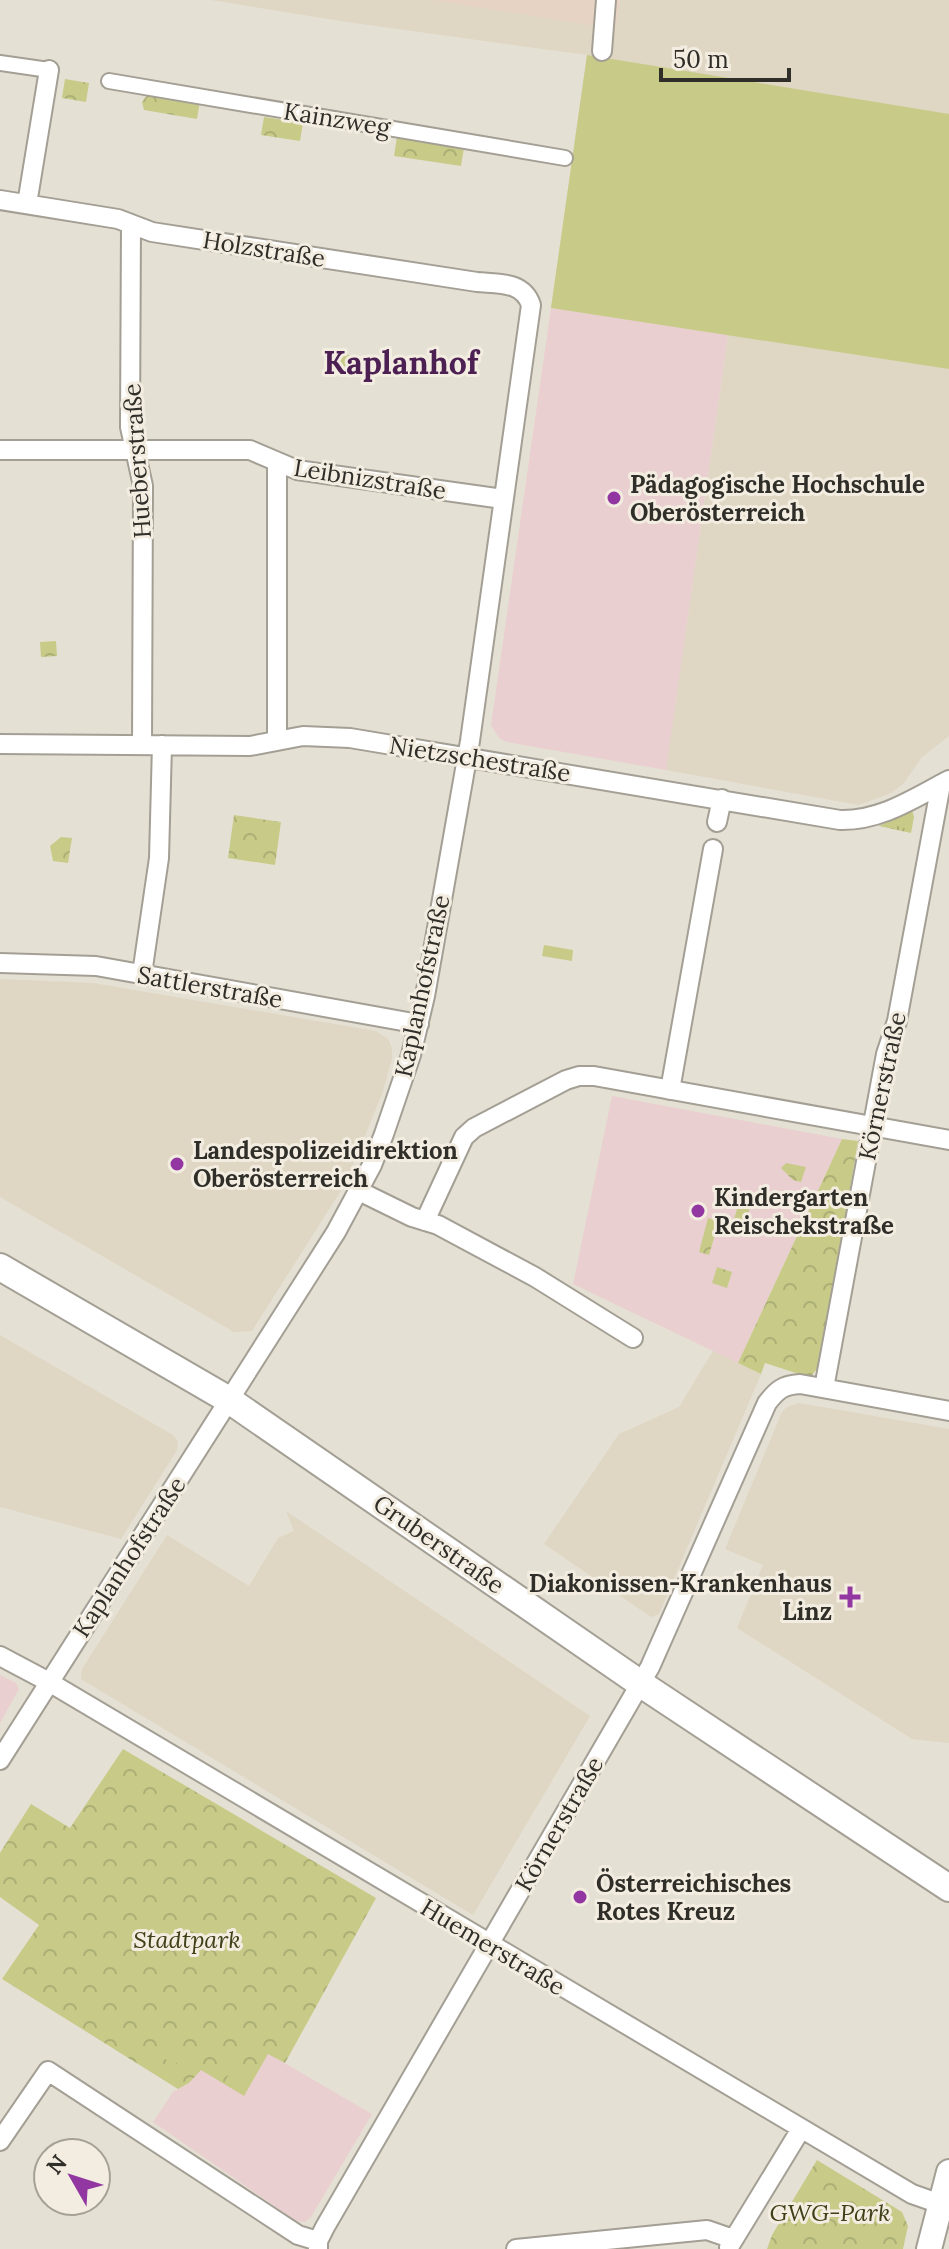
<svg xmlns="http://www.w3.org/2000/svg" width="949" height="2249" font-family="Lora,serif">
	<defs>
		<pattern id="grass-tufts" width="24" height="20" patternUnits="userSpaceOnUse" patternTransform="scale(2)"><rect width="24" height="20" fill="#c7cb87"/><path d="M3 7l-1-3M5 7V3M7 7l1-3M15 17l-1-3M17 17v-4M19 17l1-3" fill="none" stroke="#abaf75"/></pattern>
		<pattern id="park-crowns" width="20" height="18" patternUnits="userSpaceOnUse" patternTransform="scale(2)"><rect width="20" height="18" fill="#c7cb87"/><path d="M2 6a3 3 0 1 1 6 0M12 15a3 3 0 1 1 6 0" fill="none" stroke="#abaf75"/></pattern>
	</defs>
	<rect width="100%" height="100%" fill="#e5e0d4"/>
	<path fill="#dfd6c3" d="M211,0H431L615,28L620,0H949V736L922,757L904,783L891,793L859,805L666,770L728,336L551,308L587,55L347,22Z
		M0,979L93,983L376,1031L388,1039L392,1048V1059L382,1094L345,1184L252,1331L234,1332L0,1197Z
		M0,1335L173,1435L178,1441L177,1450L121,1539L0,1507Z
		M713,1351L761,1374L659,1614L651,1617L544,1544L619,1434L679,1407Z
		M799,1403L949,1429V1743L912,1739L737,1628L763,1565L725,1549L782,1412L787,1407Z
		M286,1511L590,1716L473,1915L81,1679L82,1669L167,1535L249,1586L278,1538L294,1531Z"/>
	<path fill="#e6d3c3" d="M431,0H620L616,29Z"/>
	<path fill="#eacfd0" d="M551,308L728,335L666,770L506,742L499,738L491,725Z
		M612,1096L842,1139L738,1363L573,1284Z
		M0,1675L16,1683L19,1689L0,1723Z
		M269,2054L372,2114L311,2217L305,2222L296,2221L153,2122L173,2092L189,2083L200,2070Z"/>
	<path fill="url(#grass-tufts)" d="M912,810L914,817L911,833L879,826Z"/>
	<path fill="url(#park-crowns)" d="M65,79L89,83L86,102L62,98Z
		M148,94L200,101L197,119L144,110L142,102Z
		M264,117L303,123L300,141L261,135Z
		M397,137L464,148L461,166L394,156Z
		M335,352L354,356L350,375L331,372Z
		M56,641L57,656L41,657L40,642Z
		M234,815L281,822L275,865L228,858Z
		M61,837L72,838L68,863L53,861L50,846Z
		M544,945L573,950L572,961L542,956Z
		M842,1139L858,1141L820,1365L812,1375L805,1376L765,1363L761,1374L738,1363Z
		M786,1163L806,1167L801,1182L793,1180L781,1168Z
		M739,1203L750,1207L743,1229L732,1225Z
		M708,1218L719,1221L709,1255L699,1252Z
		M717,1267L732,1272L727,1288L712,1283Z
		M123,1749L376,1898L285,2063L268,2054L244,2096L201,2070L189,2083L178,2089L2,1979L39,1925L0,1897V1853L31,1804L70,1828Z
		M817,2160L902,2212L908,2226L903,2249H767L772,2235Z"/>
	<path fill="#c7cb87" d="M587,55L949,114V369L551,308Z
		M171,2039L186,2051L174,2066L159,2054Z
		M236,2062L256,2073L244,2094L224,2083Z"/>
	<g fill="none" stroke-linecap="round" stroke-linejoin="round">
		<defs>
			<path id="pedestrian" d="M0,63L49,70
				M109,81L565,158"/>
			<path id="minor" d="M602,51L606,0
				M0,200L118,219L152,232L477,282C498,284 523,281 531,305L470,741L425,996L411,1055L384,1134L372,1165L336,1232L0,1760
				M27,204L49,70
				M131,224L130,427L143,486L142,745
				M0,450H250L297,470L503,499
				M277,741V462
				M0,744L250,746L303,736L350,738L840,820C881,821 914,798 949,780
				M717,822L722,799
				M0,963L96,966L419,1024
				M142,974L159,858L162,745
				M670,1090L713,849
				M359,1191L412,1217L438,1225L535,1277L633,1338
				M425,1221L464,1137L474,1128L566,1080L579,1076H594L949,1140
				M824,1388L886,1054L897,1021L941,784
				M0,1656L49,1682L912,2194L949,2207
				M0,2141L48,2071L298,2235L318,2241
				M729,2247L801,2129
				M318,2249V2241L325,2227L650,1667L767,1403C777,1390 783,1385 800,1384L949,1411
				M516,2249L707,2230L733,2239"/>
			<path id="tertiary" d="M929,2249L949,2172"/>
			<path id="secondary" d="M0,1267L229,1400L641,1684L949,1888"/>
		</defs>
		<use href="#pedestrian" stroke="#a49f94" stroke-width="18"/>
		<use href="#minor" stroke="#a49f94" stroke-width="22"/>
		<use href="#tertiary" stroke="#a49f94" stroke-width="28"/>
		<use href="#secondary" stroke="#a49f94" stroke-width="30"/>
		<use href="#pedestrian" stroke="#fff" stroke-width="14"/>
		<use href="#minor" stroke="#fff" stroke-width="18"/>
		<use href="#tertiary" stroke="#fff" stroke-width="24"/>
		<use href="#secondary" stroke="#fff" stroke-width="26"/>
	</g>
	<g fill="#9237a1" stroke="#f3ede1" stroke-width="3">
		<circle cx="614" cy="498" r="8"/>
		<circle cx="177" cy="1164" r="8"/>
		<circle cx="698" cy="1211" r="8"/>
		<path d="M846 1585h8v8h8v8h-8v8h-8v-8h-8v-8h8z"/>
		<circle cx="580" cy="1897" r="8"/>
	</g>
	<g text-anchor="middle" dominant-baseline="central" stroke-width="6" stroke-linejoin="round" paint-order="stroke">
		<g font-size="24" fill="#302e29" stroke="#f3ede1">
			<text transform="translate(337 119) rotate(9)">Kainzweg</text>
			<text transform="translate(264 249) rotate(9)">Holzstraße</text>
			<text transform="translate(137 461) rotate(-94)">Hueberstraße</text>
			<text transform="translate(370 479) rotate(9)">Leibnizstraße</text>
			<text transform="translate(480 759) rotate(9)">Nietzschestraße</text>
			<text transform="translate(422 986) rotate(-78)">Kaplanhofstraße</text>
			<text transform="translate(210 987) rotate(10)">Sattlerstraße</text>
			<text transform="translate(882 1086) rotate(-78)">Körnerstraße</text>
			<text transform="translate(439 1544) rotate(35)">Gruberstraße</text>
			<text transform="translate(129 1557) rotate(-57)">Kaplanhofstraße</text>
			<text transform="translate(559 1824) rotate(-60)">Körnerstraße</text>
			<text transform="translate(493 1947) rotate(31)">Huemerstraße</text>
		</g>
		<g font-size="24" font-weight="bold" fill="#302e29" stroke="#f3ede1" text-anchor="start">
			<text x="630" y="484">Pädagogische Hochschule<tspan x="630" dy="28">Oberösterreich</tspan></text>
			<text x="193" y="1150">Landespolizeidirektion<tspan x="193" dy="28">Oberösterreich</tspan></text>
			<text x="714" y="1197">Kindergarten<tspan x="714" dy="28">Reischekstraße</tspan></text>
			<text x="832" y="1583" text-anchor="end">Diakonissen-Krankenhaus<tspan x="832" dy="28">Linz</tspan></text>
			<text x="596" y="1883">Österreichisches<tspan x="596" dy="28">Rotes Kreuz</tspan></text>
		</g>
		<g font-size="24" font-style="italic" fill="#3e4018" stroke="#f3ede1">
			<text x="187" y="1939">Stadtpark</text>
			<text x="830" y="2212">GWG-Park</text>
		</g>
		<g font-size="32" font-weight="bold" fill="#4d2054" stroke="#f3ede1">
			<text x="401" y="362">Kaplanhof</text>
		</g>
	</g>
	<g transform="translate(72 2177) rotate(309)"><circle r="38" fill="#f3ede1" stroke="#a5a197" stroke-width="2"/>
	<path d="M0-6L14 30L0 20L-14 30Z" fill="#9237a1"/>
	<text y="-12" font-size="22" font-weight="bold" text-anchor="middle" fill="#302e29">N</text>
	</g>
	<path d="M661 68v12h128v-12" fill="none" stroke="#302e29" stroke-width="4"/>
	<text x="673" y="68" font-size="24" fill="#302e29" stroke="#f3ede1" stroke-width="6" paint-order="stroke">50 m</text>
</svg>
